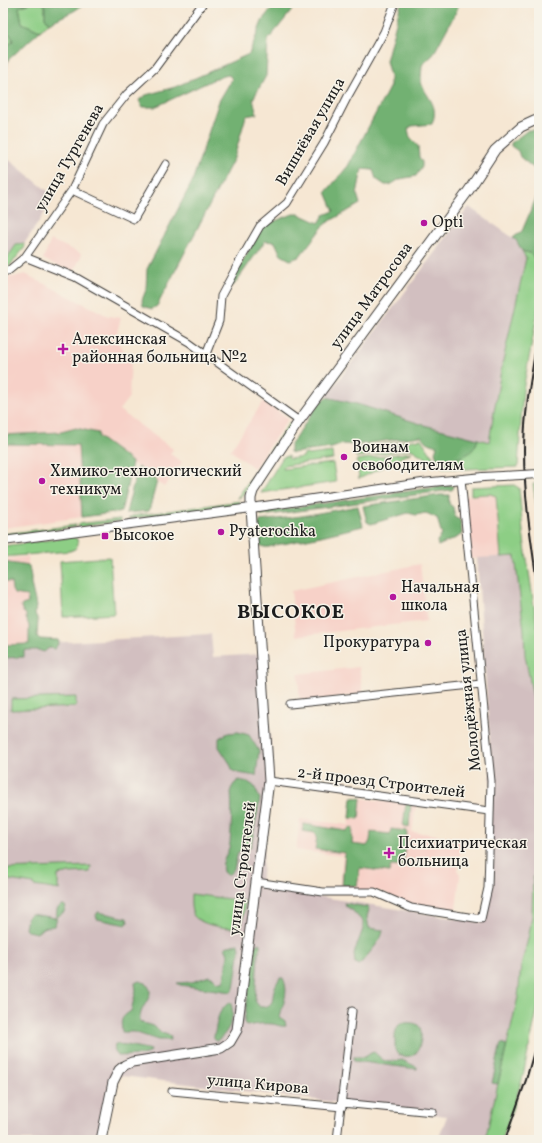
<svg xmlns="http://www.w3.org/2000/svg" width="542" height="1143" font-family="Vollkorn,serif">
	<rect width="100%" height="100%" fill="#f7f3e8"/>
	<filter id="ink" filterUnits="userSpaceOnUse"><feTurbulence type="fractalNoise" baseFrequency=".025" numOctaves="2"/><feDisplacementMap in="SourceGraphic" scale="8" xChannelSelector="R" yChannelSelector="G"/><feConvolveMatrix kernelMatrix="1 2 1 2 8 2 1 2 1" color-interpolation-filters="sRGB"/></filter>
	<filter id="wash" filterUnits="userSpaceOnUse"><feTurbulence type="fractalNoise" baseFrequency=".012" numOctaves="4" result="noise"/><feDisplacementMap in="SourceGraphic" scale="16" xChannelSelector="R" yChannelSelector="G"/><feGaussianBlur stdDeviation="0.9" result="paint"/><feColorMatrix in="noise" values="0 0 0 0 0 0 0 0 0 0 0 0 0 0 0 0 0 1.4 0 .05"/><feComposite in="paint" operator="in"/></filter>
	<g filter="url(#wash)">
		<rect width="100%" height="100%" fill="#f6e7d3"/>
		<path fill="#f7d1c8" d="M51,240L82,254L73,273L43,259Z
			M25,274L108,316L121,318L115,339L131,360L129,397L119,410L173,449L170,454L182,462L164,487L128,460L79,445L82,517L3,528V276L14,277Z
			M264,401L288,419L254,468L230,450Z
			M490,494L496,496L501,557L470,559L463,496Z
			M28,557L32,644L3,645V559Z
			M420,564L427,621L296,636L291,591Z
			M359,667L363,694L300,702L298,674Z
			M352,797L416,805L412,832L462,838L458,870L460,875L456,909L403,903L383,892L339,890L343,856L296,850L300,819L349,825Z"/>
		<path fill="#d2bfc0" d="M3,155L55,197L24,244L16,245L3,264Z
			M469,207L516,240L526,258L501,370L489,442L424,425L357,404L326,397Z
			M515,556L524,631L525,655L534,702L539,769V875L533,876L532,916L529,935L521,966L518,997L486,1136L484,1140H438L447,1116L114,1075L101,1140H3V658L24,657V650L29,644L211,634L213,657L262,654L272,753L261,887L483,923L491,889L490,743L477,558Z"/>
		<path fill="#8dce85" stroke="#547550" d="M30,3H42L45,5V17L49,23L40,31L22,23L19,7Z
			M3,27L4,31L11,35L14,42L3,47Z
			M24,244L25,247L8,268L3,269V264L16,245Z
			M522,251L530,253L536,259L539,254V305L523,390L518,467L464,469L443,468L437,458L444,462L475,447L478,439L489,442L501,370L526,258Z
			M290,422L291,426L256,477L252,481L241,497L237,498Z
			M421,439L439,466L411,449L356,457L355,448Z
			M332,452L333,459L284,466L283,469L333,463L336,482L261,493L283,457L288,456L289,459L303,457L304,454H307L308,455Z
			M412,452L359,479L357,460Z
			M533,484H539V521Z
			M514,485L519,488L523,532L539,639V769L534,702L525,655L524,631L515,556L501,557L496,496L490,494L471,495V487Z
			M240,501V504L128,519L132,516Z
			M120,519L121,521L79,527L78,524Z
			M76,525V527L3,537V534Z
			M73,537L77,539L78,544L75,549L70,551L3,557V546Z
			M110,557L114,614L63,617L60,561Z
			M76,697V707L11,710V699Z
			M91,866L90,872L69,873L66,874L58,875V889H61L60,890L34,886V884L3,879V869Z
			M539,875V1002L522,1080L502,1140H484L486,1136L518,997L521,966L529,935L532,916L533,876Z
			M191,894L245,901L242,925C233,932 201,925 194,916C190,910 191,901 191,894Z"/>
		<path fill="#72b172" stroke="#476647" d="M3,3H30L19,7L22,23L40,31L8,60L3,82V47L13,42L11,35L4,31L3,17L9,11L6,5H3Z
			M42,3H86L74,11L49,23L45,17V6Z
			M276,3H298L268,40L266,76L253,99L257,114L246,116L234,158L157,306L152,309L143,306L142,300L146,290L147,269L192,182L219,101L232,79L229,75L219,77L155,107H142L139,100L146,95L175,87L249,54L263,19Z
			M401,3H459L456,12L433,55L422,65C422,71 420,79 422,85C429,100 439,106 432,124L412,126L408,129L410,138L418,146L419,157L422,162V167L416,176L400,179L390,185H385L376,179L373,170L362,169L357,194L360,204L325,224L299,257L290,260L281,255L275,242L265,241L234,285L229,286L262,226L293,214H299L319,223L324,215L334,211L326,192L348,166L390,86V76L386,61Z
			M528,130H539V170H536L520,157L518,151L511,146V143Z
			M539,191V254L536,260L530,253L522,251L516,240L513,238L522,231Z
			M326,397L357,404L424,425L478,439C472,458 461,456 444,462L437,458L435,452L437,446L426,442L421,436L355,445L343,444L332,448L293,453L290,452V446L318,404Z
			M76,428L98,433V437L132,462L127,487L121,512L82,517L78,445L3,444V435L61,432Z
			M139,467L157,481L149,511L126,513L136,473Z
			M451,485L454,486L453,489L451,490L262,516L260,514L264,512Z
			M440,495H449V504L453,507L455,517L460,520L462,534L458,537L438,546L437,541L442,535L437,518L426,513L416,515L408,513L371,524L367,522L363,506Z
			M358,506L363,526L321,536L283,544C275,543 268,551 260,545L258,526L260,521L302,516Z
			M3,562L29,566L31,577V584L36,605L35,614L38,620L37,636L40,639L58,640L59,642L55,649L49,648L44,652L38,650H24V657L3,658V645L29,644V626L26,618V614L23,612L21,607L22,605L28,603L27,596L14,594L12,590L11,582H3Z
			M238,732L249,735L259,751L256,776L238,773L233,771L229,762L219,747V738L228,733Z
			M239,780L248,782L254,786L260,799L251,846L246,850L238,852L234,869L228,876L223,872C220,860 229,854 230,843C232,825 232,807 231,789L234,784Z
			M352,797L361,798L359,819L350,818Z
			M406,803L411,804L409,827L403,826Z
			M304,824L346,831L351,827L353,828L352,844L367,846L370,841L371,832L390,834L391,829L407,831L406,847L402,867L391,866L389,872L360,868L357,886L342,885L345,853L315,849L317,836L315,833L302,831Z
			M344,903L367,907L369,910L367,917L369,928L383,930C383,940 367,955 361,963L358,965L355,963L354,953L363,929V922L352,910L345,906Z
			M61,905H64L66,907L64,912L58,916L54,926L43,928L37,933L27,931L25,929L27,918L31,914L56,918L57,909Z
			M98,912L127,918L128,922L126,925L97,919L96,915Z
			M259,943L261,944L258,955L255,1001L260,1007C277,1007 271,996 275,987C276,984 278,981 280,978H283C290,993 282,1004 280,1018L285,1021L286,1026C281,1027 278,1025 273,1024C265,1023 255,1024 247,1026L244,1023L254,948L257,944Z
			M236,944H238L240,948L234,988L231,992L180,985L177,983L192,982L209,976L214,978L218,982H223L224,979L228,955L225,947Z
			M139,981L146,983C147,985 150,988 150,991C151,1000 138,1009 140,1022L156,1027L162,1033L171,1036L170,1040H158L134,1032H122C121,1020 120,1018 131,1011L136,991L135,983Z
			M230,1002C237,1015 228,1035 216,1041L214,1039V1036C218,1021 216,1012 230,1002Z
			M402,1023C407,1023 414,1022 418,1025C424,1029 421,1049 415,1054C408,1059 393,1056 395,1046C395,1038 394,1026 402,1023Z
			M501,1043L507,1045L498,1084L492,1083Z
			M115,1044L127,1045L147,1049L150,1050L149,1053L142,1055L118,1056L114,1049Z
			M374,1052L383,1060L389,1062L402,1060L417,1067V1069L354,1061L353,1059L354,1057H365L371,1053Z"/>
	</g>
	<g filter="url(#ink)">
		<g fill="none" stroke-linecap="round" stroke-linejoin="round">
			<defs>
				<path id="minor" d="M72,190L134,219L166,164
					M25,257L72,190L103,124L127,94L155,68L203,3
					M3,271H8L25,257L75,277L189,342L299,421
					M206,354L219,321L221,296L237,266L260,226L287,203L324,143L348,96L384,32L395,3
					M290,704L481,684
					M269,781L489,811
					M256,882L323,892H374L411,908L481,919L488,888L491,781L461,479
					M172,1091L342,1107
					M342,1103L433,1112
					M337,1140L352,1011"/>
				<path id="tertiary" d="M3,541L251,508L422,483L483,477"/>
				<path id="secondary" d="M101,1140L113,1082L119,1070L125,1065L132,1062L221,1048L230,1042L237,1030L269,781L251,508V498L253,491L299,421L469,190L495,150L521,127L534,121L539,120"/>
			</defs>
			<use href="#minor" stroke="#3d3a37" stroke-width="9"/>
			<use href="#tertiary" stroke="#3d3a37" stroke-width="10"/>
			<use href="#secondary" stroke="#3d3a37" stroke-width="11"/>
			<use href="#minor" stroke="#fff" stroke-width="7"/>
			<use href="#tertiary" stroke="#fff" stroke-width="8"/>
			<use href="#secondary" stroke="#fff" stroke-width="9"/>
			<path stroke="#1c1c1c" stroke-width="2" d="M539,328C533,368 524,409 524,450C524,499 532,547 539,596
				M505,1140L526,1080L539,1034"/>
			<defs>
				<path id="tertiary-bridge" d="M483,477L539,474"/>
			</defs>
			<use href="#tertiary-bridge" stroke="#3d3a37" stroke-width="10" stroke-linecap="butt"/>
			<use href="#tertiary-bridge" stroke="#fff" stroke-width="8"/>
		</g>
	</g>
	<g fill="#b5179e" stroke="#f7f3e8" stroke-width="1.5">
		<circle cx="424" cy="223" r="4"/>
		<path d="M61 343h4v4h4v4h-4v4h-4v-4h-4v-4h4z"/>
		<circle cx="344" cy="457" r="4"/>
		<circle cx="42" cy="481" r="4"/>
		<circle cx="221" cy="532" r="4"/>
		<rect x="101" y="532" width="8" height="8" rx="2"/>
		<circle cx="393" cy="597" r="4"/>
		<circle cx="428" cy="643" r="4"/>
		<path d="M387 847h4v4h4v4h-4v4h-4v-4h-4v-4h4z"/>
	</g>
	<g text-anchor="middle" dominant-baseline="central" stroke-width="3" stroke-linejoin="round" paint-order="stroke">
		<g font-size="16" fill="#1c1c1c" stroke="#f7f3e8">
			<text transform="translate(311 132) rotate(-60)">Вишнёвая улица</text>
			<text transform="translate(70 158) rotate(-60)">улица Тургенева</text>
			<text transform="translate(372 296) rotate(-54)">улица Матросова</text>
			<text transform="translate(469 700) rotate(-96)">Молодёжная улица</text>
			<text transform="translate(381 783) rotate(7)">2-й проезд Строителей</text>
			<text transform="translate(243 869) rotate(-83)">улица Строителей</text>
			<text transform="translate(258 1085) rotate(5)">улица Кирова</text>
		</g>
		<g font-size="16" fill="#1c1c1c" stroke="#f7f3e8" text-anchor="start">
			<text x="432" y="223">Opti</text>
			<text x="72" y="340">Алексинская<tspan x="72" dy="18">районная больница №2</tspan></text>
			<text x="352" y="448">Воинам<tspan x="352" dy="18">освободителям</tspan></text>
			<text x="50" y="472">Химико-технологический<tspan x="50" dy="18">техникум</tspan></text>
			<text x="229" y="532">Pyaterochka</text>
			<text x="113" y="536">Высокое</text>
			<text x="401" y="588">Начальная<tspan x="401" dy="18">школа</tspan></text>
			<text x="420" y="643" text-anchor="end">Прокуратура</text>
			<text x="398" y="844">Психиатрическая<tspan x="398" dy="18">больница</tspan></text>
		</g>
		<g font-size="20" font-weight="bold" letter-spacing="1" fill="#1c1c1c" stroke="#f7f3e8">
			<text x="291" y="613">ВЫСОКОЕ</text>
		</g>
	</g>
	<rect width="542" height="1143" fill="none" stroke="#f7f3e8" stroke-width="16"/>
</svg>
